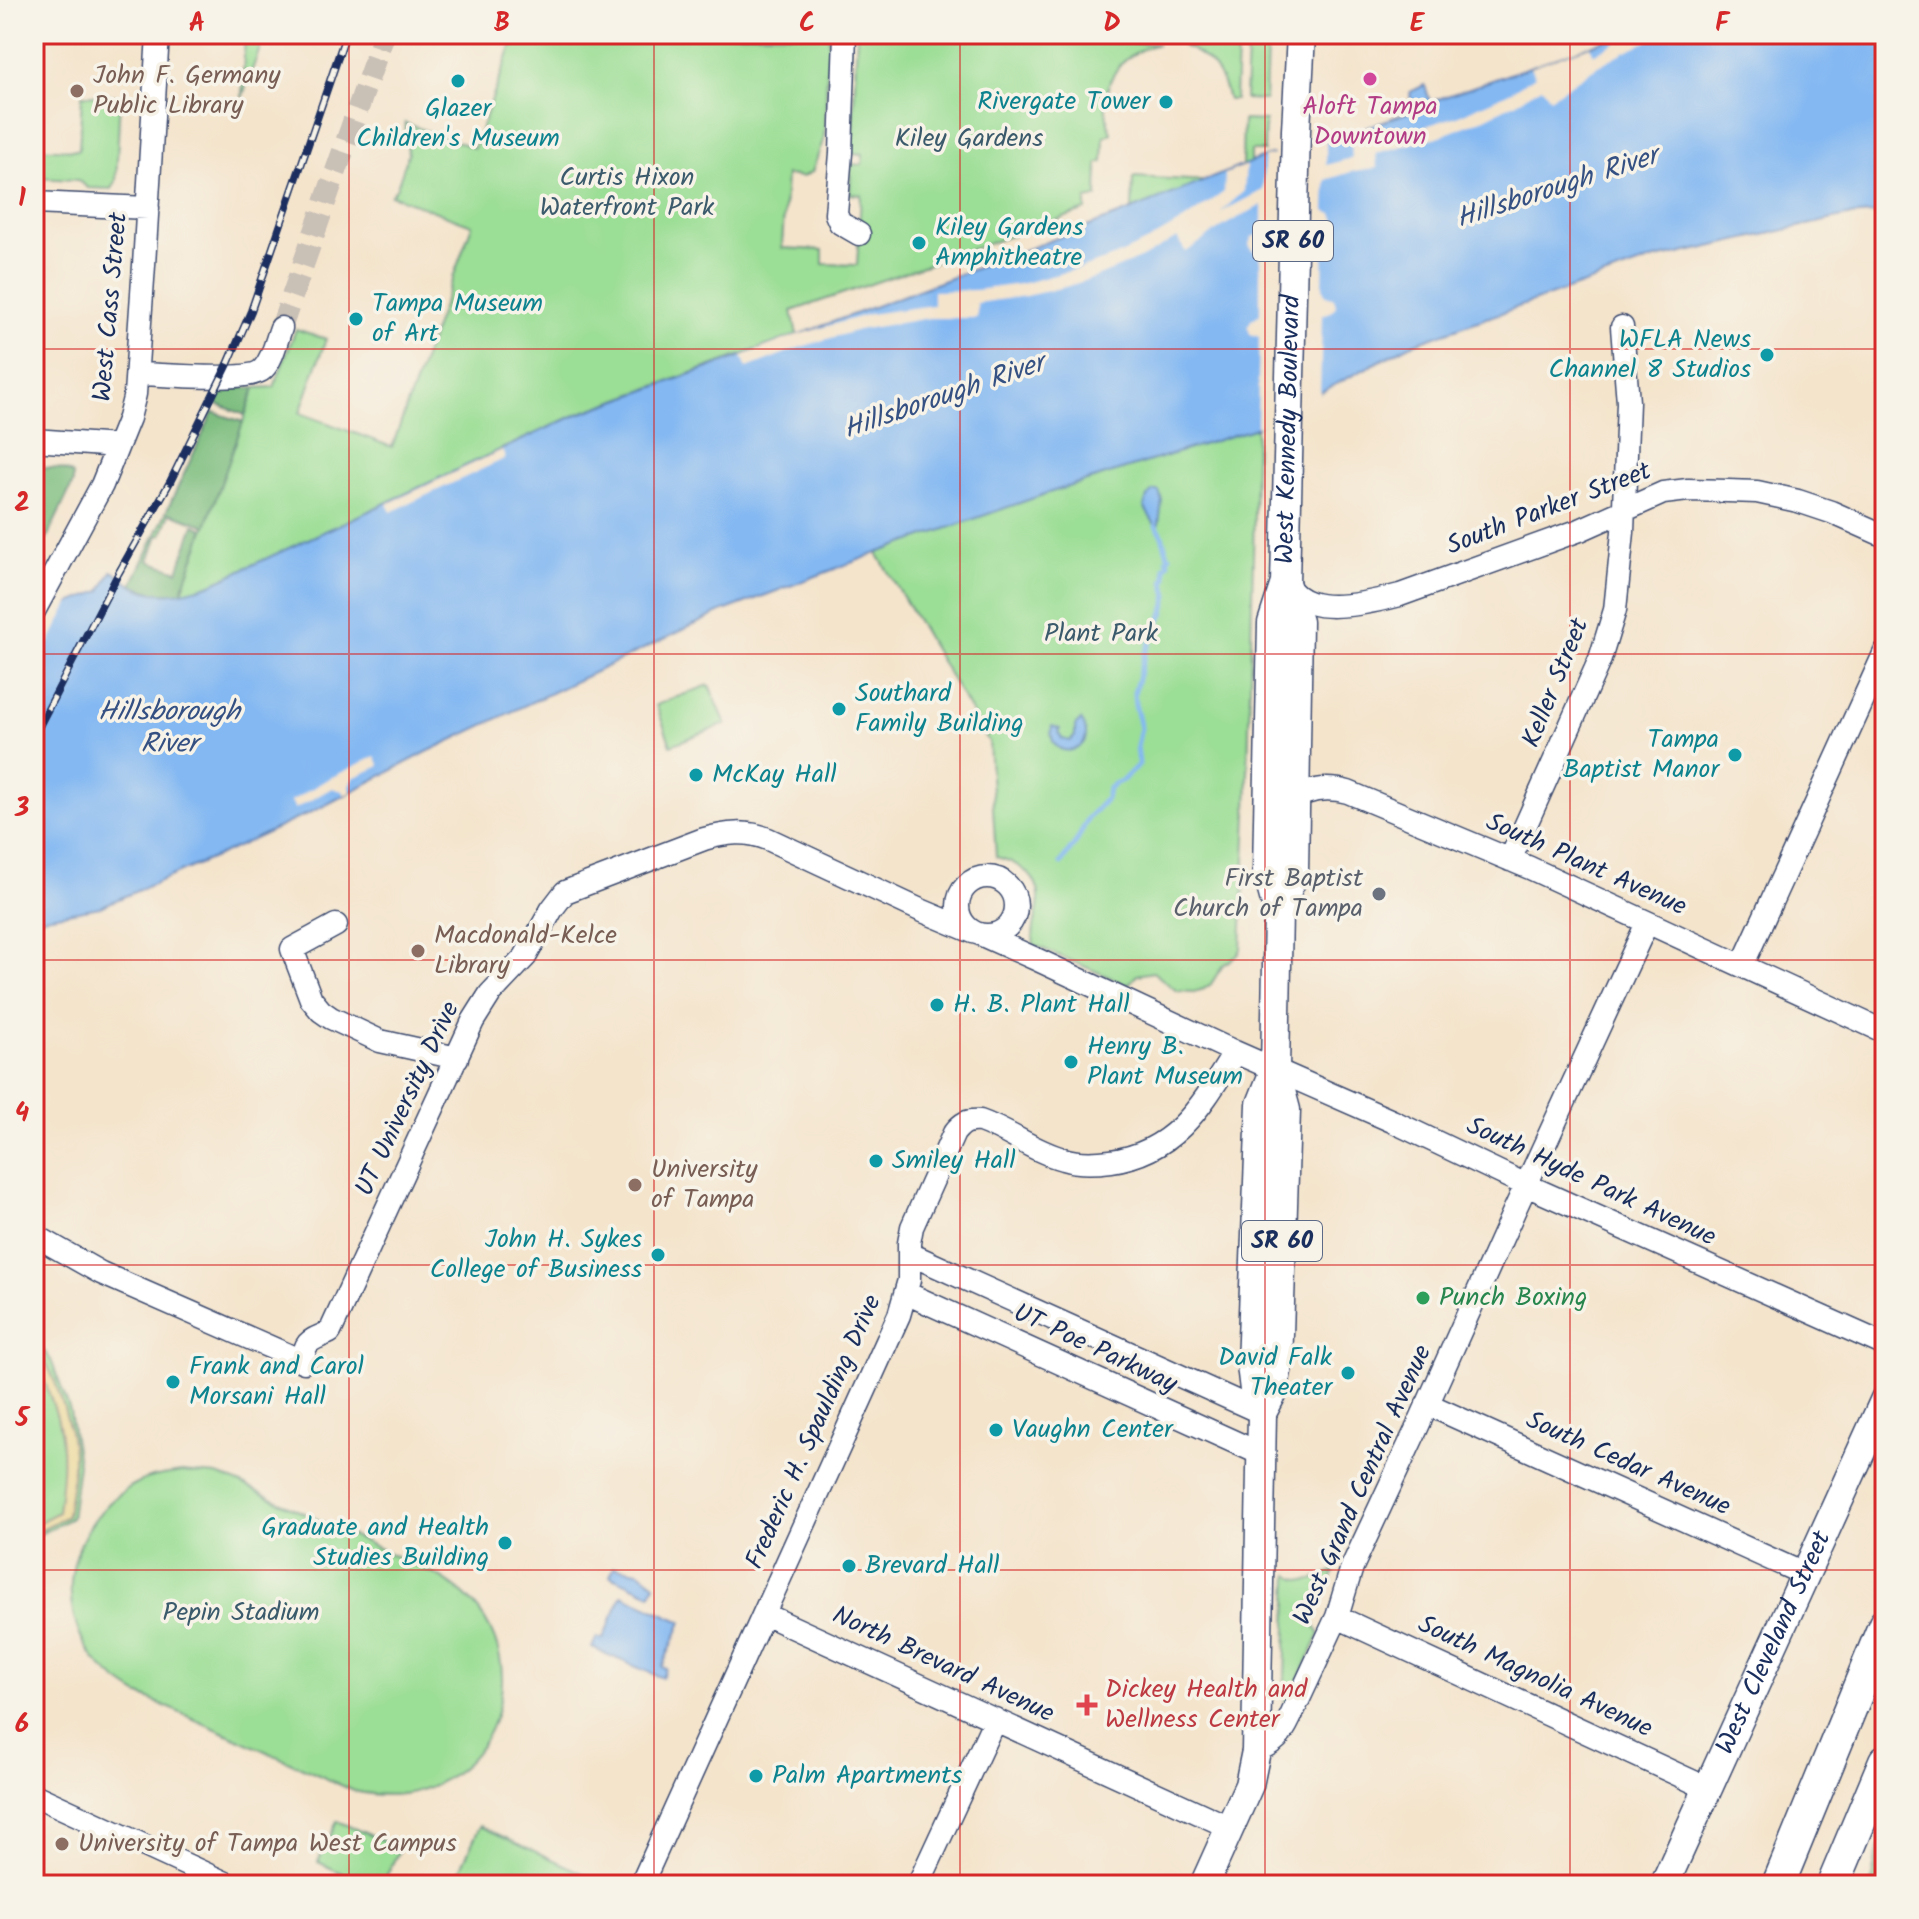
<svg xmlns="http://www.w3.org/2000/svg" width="1919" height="1919" font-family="Kalam,sans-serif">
	<rect width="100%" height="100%" fill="#f7f3e8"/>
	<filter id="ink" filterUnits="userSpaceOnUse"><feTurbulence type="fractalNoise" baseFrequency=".0125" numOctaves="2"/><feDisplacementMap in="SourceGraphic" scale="16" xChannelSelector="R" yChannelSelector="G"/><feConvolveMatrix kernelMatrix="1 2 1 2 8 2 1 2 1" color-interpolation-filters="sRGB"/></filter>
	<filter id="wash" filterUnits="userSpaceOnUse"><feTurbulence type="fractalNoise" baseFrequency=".006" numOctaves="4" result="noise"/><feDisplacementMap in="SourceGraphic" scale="32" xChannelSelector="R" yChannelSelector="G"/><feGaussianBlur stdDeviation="1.8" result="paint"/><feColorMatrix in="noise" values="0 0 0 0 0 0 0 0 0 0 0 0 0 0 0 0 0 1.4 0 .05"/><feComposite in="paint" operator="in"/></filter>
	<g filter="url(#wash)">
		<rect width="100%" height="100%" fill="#f4e4cc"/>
		<path fill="#9bde95" stroke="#5b867a" stroke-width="2" d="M245,34H265L242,98Z
			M516,34H829L824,138L812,172L802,177L786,175L782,248L823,250V264L857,265L861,195L850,194L851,164L862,165L863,154L852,153L857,34H1104V42L1158,44C1114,55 1096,90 1111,133L1108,135L1104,136L1103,162L1098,163L1097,197L1086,199V210L792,311L797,335L575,415L209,585L181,594L255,388L274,387L296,329L326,339L300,413L392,447L472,225L391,195L397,187L408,154L405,123L474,148Z
			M1182,46L1237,48L1235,100H1228C1222,72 1208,55 1182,46Z
			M1247,48L1267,49L1265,100L1245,99Z
			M82,95L120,96L116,181L112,189L88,188L78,180L34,178V148L79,150Z
			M1243,120L1265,121L1264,151H1251V163L1242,167Z
			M1133,177L1208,181L1132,210Z
			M1256,428L1247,816L1241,949L1238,955L1223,965L1211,984L1204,989L1194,992L1177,991L1153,972L1137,975L1128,985L1034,945C1031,927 1038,916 1039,900C1041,876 1015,861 996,857L989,742L877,553L1048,493Z
			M709,685L726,724L671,745L656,705Z
			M34,1338L51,1360L70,1411L78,1464L71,1518L34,1537Z
			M182,1472L216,1475L235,1481L434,1574C562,1641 494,1823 354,1791L136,1693C118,1682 102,1670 90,1653C49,1592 77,1512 141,1481C153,1475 169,1474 182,1472Z
			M1335,1570C1333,1575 1330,1585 1326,1589C1323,1592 1318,1593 1315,1597C1305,1610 1311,1623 1320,1634L1288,1703L1284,1701L1289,1575C1308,1587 1316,1578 1335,1570Z
			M337,1821L400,1848L382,1885H367L318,1862Z
			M480,1826L604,1883L603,1885H453Z"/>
		<path fill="#7cbd7e" stroke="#4c766e" stroke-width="2" d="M225,387L255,388L245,415L217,404Z
			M213,412L243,422L206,526L170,513L162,535H158L149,561L178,571L194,525L204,529L181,594L154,593L132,585Z
			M34,468C47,468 63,466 73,475V483L47,538L37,524L34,528Z
			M1885,1835V1885H1874L1871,1883L1876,1857Z"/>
		<path fill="#eeda9e" stroke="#84847e" stroke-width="2" d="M34,1345C55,1369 75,1433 73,1465C73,1482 69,1499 67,1516L34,1533V1525L58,1512C62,1480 66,1449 57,1417C54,1407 50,1397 47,1387C40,1370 34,1364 34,1345Z"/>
		<path fill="#83b8f2" stroke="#4f74a8" stroke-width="2" d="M1623,34H1885V213L1847,216L1652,260L1410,345L1262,423L1256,428L1048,493L877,553L721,612L427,752L320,808L222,854L100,907L34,919V615L45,613L101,591L112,571C120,575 126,582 133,586C158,599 184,593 209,585L576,415L742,356L1132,210L1264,157L1327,141L1412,111L1410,92L1425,85L1430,102Z
			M1153,491H1159L1162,501L1159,524L1156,526L1144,507L1147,497Z
			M1081,720C1103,753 1045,765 1052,726L1060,729L1059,733L1062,739L1070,741L1075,736V726Z
			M614,1567L638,1571L655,1584L651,1594L610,1576Z
			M622,1595L682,1622L662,1667L666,1669L662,1678L592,1648L597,1637L603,1639Z"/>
		<path fill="#f4e4cc" d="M1631,34H1664L1626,51L1598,66L1550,98L1542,87L1517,102L1481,120L1438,137L1376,153L1377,168L1354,171L1326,180L1325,211L1333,214L1336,221L1333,227L1324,230L1323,290L1326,295L1334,298L1336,306L1331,312L1322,315L1320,397L1276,420L1257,427L1259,337L1250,334L1248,327L1251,320L1260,314V254L1258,252L1252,251L1249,244L1252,237L1262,233V205L1225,225L1186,252L1177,238L1142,258L1094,278L1065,287L1026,296L977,303V318H929L858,330L801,347L747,368L742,356L797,335L869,314L933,305V291L976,290L1020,284L1082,268L1116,256L1150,240L1184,220L1224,192L1225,174L1246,165L1244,191L1221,212L1263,190L1264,157L1274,155V150L1326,137V165L1352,158L1351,143L1391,137L1457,116L1512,91L1535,76L1530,67L1590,46L1594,54Z
			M502,450L506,458L391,512L387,504Z
			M72,598L34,672V611L43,610Z
			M375,756L380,766L353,778L349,787L351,792L344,795L342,791L332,788L295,809L291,801L326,780Z"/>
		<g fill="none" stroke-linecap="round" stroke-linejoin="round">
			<path stroke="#83b8f2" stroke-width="5" d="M1061,863L1078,839L1088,818L1106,799L1108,789L1114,784L1123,780L1139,764L1137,746L1141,728L1135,704L1134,693L1145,653L1164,612L1168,595L1164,581L1166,579L1165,567L1169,563L1167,559L1170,556L1168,555L1161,532L1156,526"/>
		</g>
	</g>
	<g filter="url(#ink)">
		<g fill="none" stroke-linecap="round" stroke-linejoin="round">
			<path stroke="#c9c0b6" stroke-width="22" stroke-dasharray="22 11" stroke-linecap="butt" d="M281,328L384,34"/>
			<defs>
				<path id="minor" d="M845,34L841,153L836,214L840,223L859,234
					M34,203L148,208
					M137,374C160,374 250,383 263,369C273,359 276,341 281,328
					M34,440L117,446
					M1286,584C1292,593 1300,600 1311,603C1334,611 1377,601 1400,595L1580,530L1663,493L1688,490L1728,491L1757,492L1798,501L1831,512L1885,536
					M34,611L102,485L129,418L135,394L144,265L158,34
					M1286,805C1304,789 1325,786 1348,792L1530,868L1885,1032
					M1510,860L1600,659L1615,610L1623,532L1628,402L1622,327
					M958 906a29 29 0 1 1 58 0a29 29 0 1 1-58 0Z
					M336,925L292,949L311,999L321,1011L331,1018L380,1041L457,1058
					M982,935L1038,960L1235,1052L1392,1121L1526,1185L1885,1345
					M1742,966L1885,652
					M34,1235L101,1273L304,1362C303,1340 312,1340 330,1332L473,1021L490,994L525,957L552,909L565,892L704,839C726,833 746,830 768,839L918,909L973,932
					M910,1254L1262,1413
					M906,1293L1261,1454
					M1427,1404L1806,1575
					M764,1614L1229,1827
					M1337,1617L1709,1789
					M1256,1751C1276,1742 1281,1737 1290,1718L1337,1617L1352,1567L1416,1430L1515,1209L1647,923
					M34,1795L230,1885
					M641,1885L899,1315L909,1280V1243L912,1227L954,1133C962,1123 967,1120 980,1121C1009,1131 1033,1151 1063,1159C1079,1164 1095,1163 1111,1161C1177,1152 1203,1103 1235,1052
					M918,1885L995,1719"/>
				<g id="major">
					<path d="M1278,912L1294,874L1298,622L1285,583"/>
					<path id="s1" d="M1262,1413L1273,1392L1278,1366L1286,1110L1275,1069L1278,912L1267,872L1272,623L1285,583L1296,130L1301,34"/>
					<path d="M1204,1885L1249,1785L1256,1751L1262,1413L1254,1390L1251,1365L1261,1104L1275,1069"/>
					<path id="s2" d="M1664,1885L1885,1399"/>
				</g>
				<path id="highway" d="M1778,1885L1885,1624
					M1833,1885L1885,1761"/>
			</defs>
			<use href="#minor" stroke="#3c4a6e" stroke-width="25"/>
			<use href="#major" stroke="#3c4a6e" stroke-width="31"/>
			<use href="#highway" stroke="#3c4a6e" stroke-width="35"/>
			<use href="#minor" stroke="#fff" stroke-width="22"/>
			<use href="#major" stroke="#fff" stroke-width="28"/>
			<use href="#highway" stroke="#fff" stroke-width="32"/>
			<defs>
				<path id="rail" d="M34,736L118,574L170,482L228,364L251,311L346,34"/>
			</defs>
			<use href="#rail" stroke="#1b2f5e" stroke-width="8"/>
			<use href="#rail" stroke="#f7f3e8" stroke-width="5" stroke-dasharray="15" stroke-linecap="butt"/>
		</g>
	</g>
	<path fill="none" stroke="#d62828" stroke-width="2" stroke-opacity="0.55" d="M349,34V1885M654,34V1885M960,34V1885M1265,34V1885M1570,34V1885M34,349H1885M34,654H1885M34,960H1885M34,1265H1885M34,1570H1885"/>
	<circle fill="#d1479c" stroke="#f7f3e8" stroke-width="3" cx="1370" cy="79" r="8"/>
	<g fill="#0f9aa8" stroke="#f7f3e8" stroke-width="3">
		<circle cx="458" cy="81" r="8"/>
		<circle cx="1166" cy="102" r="8"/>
		<circle cx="919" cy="243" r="8"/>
		<circle cx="356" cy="319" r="8"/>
		<circle cx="1767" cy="355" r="8"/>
		<circle cx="839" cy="709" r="8"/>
		<circle cx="1735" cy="755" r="8"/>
		<circle cx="696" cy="775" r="8"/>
		<circle cx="937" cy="1005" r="8"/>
		<circle cx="1071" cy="1062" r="8"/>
		<circle cx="876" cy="1161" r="8"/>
		<circle cx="658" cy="1255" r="8"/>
		<circle cx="1348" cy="1373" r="8"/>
		<circle cx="173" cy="1382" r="8"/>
		<circle cx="996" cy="1430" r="8"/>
		<circle cx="505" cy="1543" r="8"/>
		<circle cx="849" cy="1566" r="8"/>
		<circle cx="756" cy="1776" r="8"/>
	</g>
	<g fill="#8d6e63" stroke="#f7f3e8" stroke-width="3">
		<circle cx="77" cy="91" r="8"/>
		<circle cx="418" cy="951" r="8"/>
		<circle cx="635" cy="1185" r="8"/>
		<circle cx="62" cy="1844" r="8"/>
	</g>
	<circle fill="#6b7280" stroke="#f7f3e8" stroke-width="3" cx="1379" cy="894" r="8"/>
	<circle fill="#2e9e5b" stroke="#f7f3e8" stroke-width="3" cx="1423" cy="1298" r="8"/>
	<path fill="#e0444e" stroke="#f7f3e8" stroke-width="3" d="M1083 1693h8v8h8v8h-8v8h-8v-8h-8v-8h8z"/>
	<g text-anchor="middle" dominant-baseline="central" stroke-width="7" stroke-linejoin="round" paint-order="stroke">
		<g fill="#f7f3e8" stroke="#5d6a87" stroke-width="2">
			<rect x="1253" y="221" width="80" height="40" rx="6"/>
			<rect x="1242" y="1221" width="80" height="40" rx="6"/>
		</g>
		<g font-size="24" font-weight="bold" fill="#1b2f5e">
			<text x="1293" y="241">SR 60</text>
			<text x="1282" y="1241">SR 60</text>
		</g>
		<g font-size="26" fill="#785e54" stroke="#f7f3e8" text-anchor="start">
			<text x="93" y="76">John F. Germany<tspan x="93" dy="30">Public Library</tspan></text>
			<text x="434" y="936">Macdonald-Kelce<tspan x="434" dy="30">Library</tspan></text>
			<text x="651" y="1170">University<tspan x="651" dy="30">of Tampa</tspan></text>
			<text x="78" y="1844">University of Tampa West Campus</text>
		</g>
		<g font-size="26" fill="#0d838f" stroke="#f7f3e8" text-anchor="start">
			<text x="1150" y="102" text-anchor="end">Rivergate Tower</text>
			<text x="458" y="109" text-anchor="middle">Glazer<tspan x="458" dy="30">Children's Museum</tspan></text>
			<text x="935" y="228">Kiley Gardens<tspan x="935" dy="30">Amphitheatre</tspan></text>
			<text x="372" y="304">Tampa Museum<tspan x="372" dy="30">of Art</tspan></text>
			<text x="1751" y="340" text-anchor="end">WFLA News<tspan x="1751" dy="30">Channel 8 Studios</tspan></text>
			<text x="855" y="694">Southard<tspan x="855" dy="30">Family Building</tspan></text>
			<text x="1719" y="740" text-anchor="end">Tampa<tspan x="1719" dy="30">Baptist Manor</tspan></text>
			<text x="712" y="775">McKay Hall</text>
			<text x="953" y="1005">H. B. Plant Hall</text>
			<text x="1087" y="1047">Henry B.<tspan x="1087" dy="30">Plant Museum</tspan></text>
			<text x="892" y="1161">Smiley Hall</text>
			<text x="642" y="1240" text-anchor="end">John H. Sykes<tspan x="642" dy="30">College of Business</tspan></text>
			<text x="1332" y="1358" text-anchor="end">David Falk<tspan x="1332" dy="30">Theater</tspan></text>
			<text x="189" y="1367">Frank and Carol<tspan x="189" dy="30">Morsani Hall</tspan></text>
			<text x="1012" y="1430">Vaughn Center</text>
			<text x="489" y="1528" text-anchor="end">Graduate and Health<tspan x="489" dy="30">Studies Building</tspan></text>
			<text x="865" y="1566">Brevard Hall</text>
			<text x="772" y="1776">Palm Apartments</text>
		</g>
		<g font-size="26" fill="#b23c85" stroke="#f7f3e8">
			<text x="1370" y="107">Aloft Tampa<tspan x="1370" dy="30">Downtown</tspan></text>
		</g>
		<g font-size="26" fill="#3b5b6c" stroke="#f7f3e8">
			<text x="969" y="139">Kiley Gardens</text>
			<text x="627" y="178">Curtis Hixon<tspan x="627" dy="30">Waterfront Park</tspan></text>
			<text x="1101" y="634">Plant Park</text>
			<text x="241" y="1613">Pepin Stadium</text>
		</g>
		<g font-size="26" fill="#1b2f5e" stroke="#f7f3e8">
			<text transform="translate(111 307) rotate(-85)">West Cass Street</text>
			<text stroke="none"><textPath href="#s1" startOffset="992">West Kennedy Boulevard</textPath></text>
			<text transform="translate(1549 509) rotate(-21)">South Parker Street</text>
			<text transform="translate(1556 683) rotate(-68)">Keller Street</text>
			<text transform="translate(1586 865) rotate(24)">South Plant Avenue</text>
			<text transform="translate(408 1099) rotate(-65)">UT University Drive</text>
			<text transform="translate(1591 1182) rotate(25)">South Hyde Park Avenue</text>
			<text transform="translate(1095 1349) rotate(25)">UT Poe Parkway</text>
			<text transform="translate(814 1432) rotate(-66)">Frederic H. Spaulding Drive</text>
			<text transform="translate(1628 1464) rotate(24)">South Cedar Avenue</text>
			<text transform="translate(1363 1485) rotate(-66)">West Grand Central Avenue</text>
			<text stroke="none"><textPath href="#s2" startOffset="266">West Cleveland Street</textPath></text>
			<text transform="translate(943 1665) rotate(25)">North Brevard Avenue</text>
			<text transform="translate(1535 1677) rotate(25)">South Magnolia Avenue</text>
		</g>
		<g font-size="26" fill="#5b616d" stroke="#f7f3e8" text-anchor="end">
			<text x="1363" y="879">First Baptist<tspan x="1363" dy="30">Church of Tampa</tspan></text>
		</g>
		<g font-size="26" fill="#27864d" stroke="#f7f3e8" text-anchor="start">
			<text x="1439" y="1298">Punch Boxing</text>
		</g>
		<g font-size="26" fill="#be3a42" stroke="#f7f3e8" text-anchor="start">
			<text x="1105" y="1690">Dickey Health and<tspan x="1105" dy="30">Wellness Center</tspan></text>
		</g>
		<g font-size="28" font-style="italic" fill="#355183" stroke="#f7f3e8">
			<text transform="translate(1557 188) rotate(-18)">Hillsborough River</text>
			<text transform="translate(944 397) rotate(-19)">Hillsborough River</text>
			<text x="169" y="712">Hillsborough<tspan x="169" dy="32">River</tspan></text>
		</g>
	</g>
	<rect width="1919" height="1919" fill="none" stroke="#f7f3e8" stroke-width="88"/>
	<rect x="44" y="44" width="1831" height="1831" fill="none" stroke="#d62828" stroke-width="3"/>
	<g font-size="26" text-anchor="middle" font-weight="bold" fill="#d62828">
		<text x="197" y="31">A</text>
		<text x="502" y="31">B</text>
		<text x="807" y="31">C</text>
		<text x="1112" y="31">D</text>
		<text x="1417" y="31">E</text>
		<text x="1722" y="31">F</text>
		<text x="22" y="206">1</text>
		<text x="22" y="511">2</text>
		<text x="22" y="816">3</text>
		<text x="22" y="1121">4</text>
		<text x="22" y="1426">5</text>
		<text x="22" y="1732">6</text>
	</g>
</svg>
